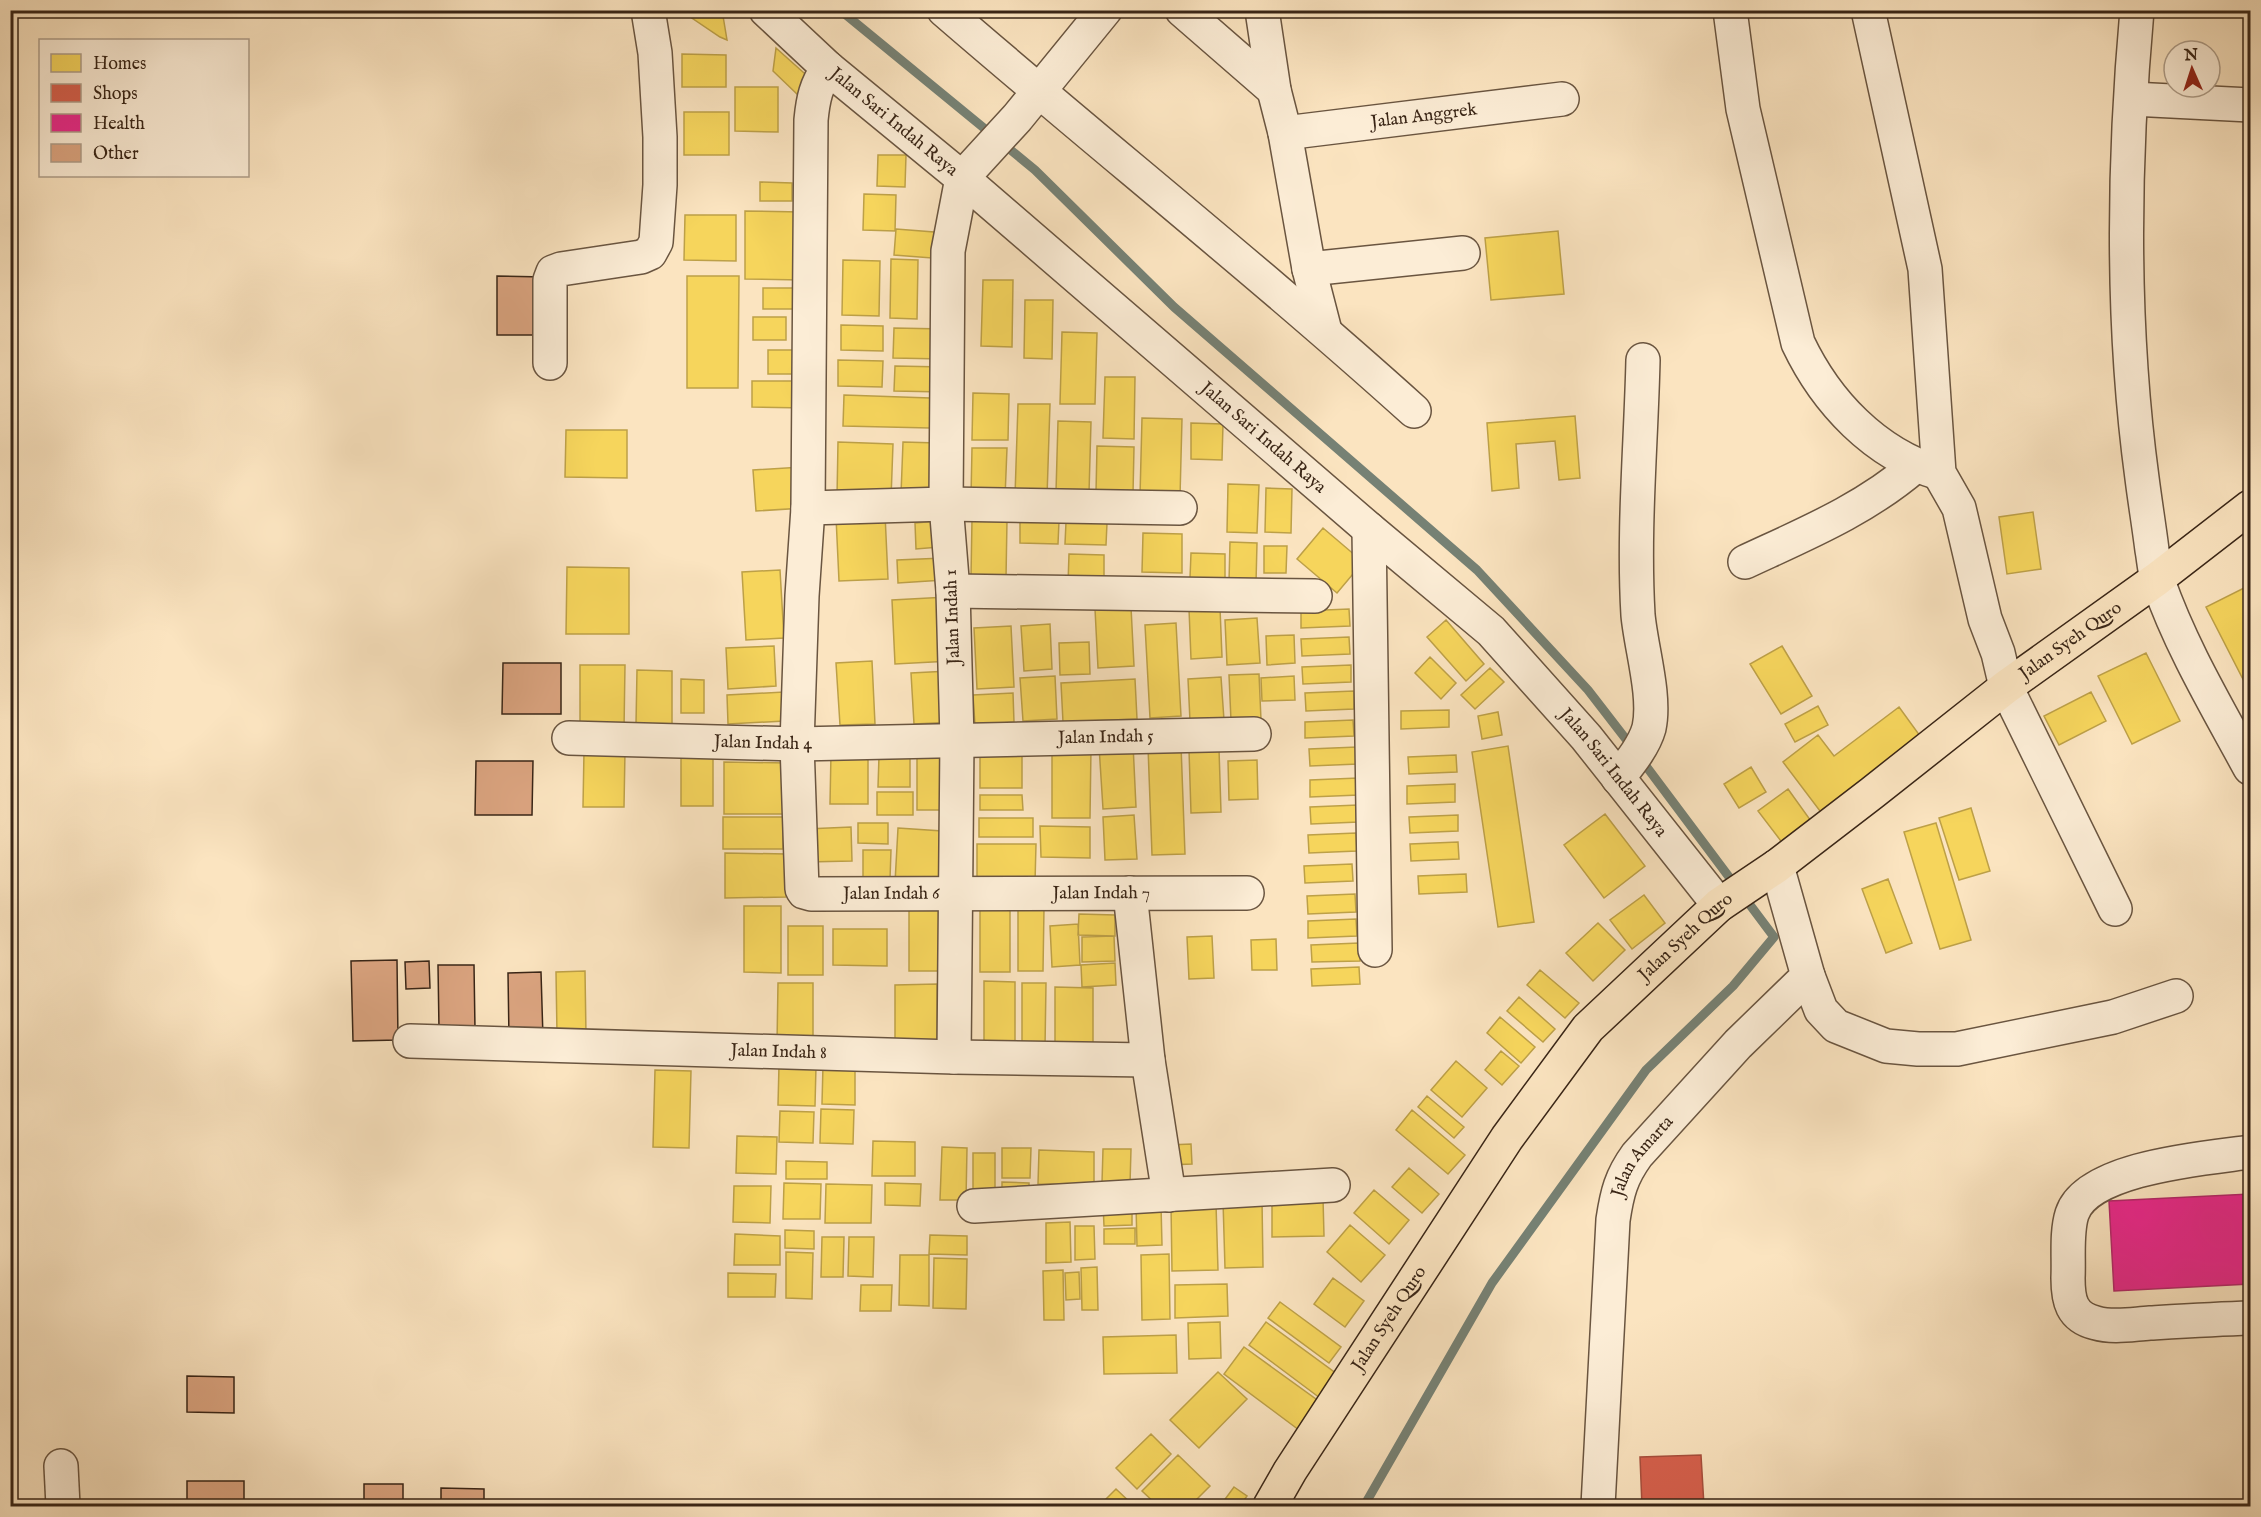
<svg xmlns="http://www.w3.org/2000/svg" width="2261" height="1517" font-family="'IM FELL English',serif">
	<rect width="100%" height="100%" fill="#fbe4c0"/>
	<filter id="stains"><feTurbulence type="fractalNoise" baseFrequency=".00333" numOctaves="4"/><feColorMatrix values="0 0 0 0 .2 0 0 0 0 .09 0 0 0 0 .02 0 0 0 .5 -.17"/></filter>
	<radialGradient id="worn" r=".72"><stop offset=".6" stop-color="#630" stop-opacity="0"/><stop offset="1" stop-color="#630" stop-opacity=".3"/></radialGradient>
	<path fill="#f6d55c" stroke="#bda047" stroke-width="1.5" d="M680,10H722L727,40L720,37Z
		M776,48L813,81L799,96L773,71Z
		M682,54L726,55V87H682Z
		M735,87H778V132L735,131Z
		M684,112H729V155H684Z
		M878,155H906L905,187L877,186Z
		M760,182L792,183V201H760Z
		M864,194L896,195L895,231L863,230Z
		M745,211L801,212V280L745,279Z
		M685,215H736V261L684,260Z
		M896,229L934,232L932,258L894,255Z
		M1558,231L1564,294L1491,300L1485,238Z
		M891,259L918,260L917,319L890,318Z
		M843,260L880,261L879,316L842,315Z
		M687,276H739L738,388H687Z
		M983,280H1013L1012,347L981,346Z
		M763,288H799V309H763Z
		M1025,300H1053L1052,359L1024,358Z
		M753,317H786V340H753Z
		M841,325L883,326V351L841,350Z
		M894,328L944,329L943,359L893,358Z
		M1062,332L1097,333L1095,404H1060Z
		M768,350H806L805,374H768Z
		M838,360L883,361L882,387L838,386Z
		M895,366L944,367L943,392L894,391Z
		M1105,377H1135L1134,439L1103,438Z
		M752,381H805V408L752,407Z
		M973,393L1009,394L1008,440H972Z
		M844,395L930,398V428L843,426Z
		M1018,404H1050L1047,497L1015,496Z
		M1575,416L1580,478L1559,480L1555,441L1516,444L1519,488L1492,491L1487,423Z
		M1142,418L1182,419L1180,497L1140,496Z
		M1058,421L1091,422L1089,493L1056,492Z
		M1191,423L1223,424L1222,460L1191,459Z
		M566,430H627V478L565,477Z
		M838,442L893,444L891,499L837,497Z
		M903,442L938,443L937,495L901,494Z
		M1097,446L1134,447L1133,494L1096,493Z
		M972,448H1007L1005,498L971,497Z
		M802,467L804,508L756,511L753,470Z
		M1228,484L1259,485L1257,533L1227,532Z
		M1266,488L1292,489L1291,533L1265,532Z
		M2033,512L2041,569L2007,574L1999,517Z
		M885,514L888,579L839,581L836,517Z
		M972,519L1007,520L1006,578L971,577Z
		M1020,520L1059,521L1058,544L1020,543Z
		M938,521L939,547L916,549L915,523Z
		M1066,522L1107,523L1106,545L1065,544Z
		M1323,528L1363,562L1337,593L1297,559Z
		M1143,533L1182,534V573L1142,572Z
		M1230,542L1257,543L1256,583L1229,582Z
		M1264,546H1287L1286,573H1264Z
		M1191,553L1225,554V580L1190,578Z
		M1069,554L1104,555V585L1068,584Z
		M943,558L944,580L898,583L897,560Z
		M567,567L629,568V634H566Z
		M780,570L784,638L746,640L742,572Z
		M2250,585V688L2248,689L2206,607Z
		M947,597L951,661L895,664L892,600Z
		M1131,607L1134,666L1098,668L1095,609Z
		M1220,608L1222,657L1191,659L1189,609Z
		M1349,609L1350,626L1301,628V611Z
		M1257,618L1260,663L1227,665L1225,620Z
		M1446,620L1484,664L1466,681L1427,637Z
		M1176,623L1181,716L1150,718L1145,625Z
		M1050,624L1052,669L1024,671L1021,626Z
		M1011,626L1014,687L977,689L974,628Z
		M1294,635L1295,663L1267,665L1266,636Z
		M1349,637L1350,654L1302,656L1301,639Z
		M1089,642L1090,674L1060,675L1059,643Z
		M774,646L776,686L728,689L726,648Z
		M1782,646L1812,696L1781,714L1750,664Z
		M2146,653L2180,721L2132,744L2098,676Z
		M1430,657L1456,683L1441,699L1415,673Z
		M872,661L875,724L840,725L836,663Z
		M580,665H625L624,730L580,729Z
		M1351,665V682L1303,684L1302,667Z
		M1490,668L1504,682L1475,709L1461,695Z
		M637,670L672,671V724H636Z
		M949,671L952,722L914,724L911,673Z
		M1259,674L1261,720L1231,721L1229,675Z
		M1055,676L1057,719L1023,721L1020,678Z
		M1294,676L1295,700L1262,701L1261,678Z
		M1221,677L1224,720L1190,721L1188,679Z
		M681,679L704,680V713H681Z
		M1135,679L1137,719L1063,722L1061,683Z
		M1354,691V709L1306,711L1305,693Z
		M784,692L785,721L728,724L727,695Z
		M2091,692L2106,721L2059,745L2044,716Z
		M1013,693L1014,722L975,725L973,695Z
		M1818,706L1828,725L1795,742L1785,724Z
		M1899,707L1923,740L1823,815L1783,762L1818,735L1834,756Z
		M1449,710V727L1401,729V711Z
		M1498,712L1502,735L1482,739L1478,716Z
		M1353,720L1354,736L1305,738V722Z
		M1133,744L1136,807L1103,809L1099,746Z
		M1181,745L1185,854L1152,855L1148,747Z
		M1508,746L1534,922L1498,927L1472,752Z
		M1357,747L1358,764L1310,766L1309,749Z
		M1052,748H1091L1090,818H1052Z
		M917,749H954V810H917Z
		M980,749H1022V788H980Z
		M1219,749L1221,812L1191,813L1189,750Z
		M584,751H625L624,807H583Z
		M831,753H868V804H830Z
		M681,755L713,756V806H681Z
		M1456,755L1457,772L1409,774L1408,757Z
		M879,756L910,757V787H878Z
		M1257,760L1258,799L1229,800L1228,761Z
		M724,762L786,763V814H724Z
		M1751,767L1766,792L1739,808L1724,784Z
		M1358,778L1359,795L1310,797V780Z
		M1455,784V802L1407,804V786Z
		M1788,789L1816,828L1787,849L1758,811Z
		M877,792H913V815H877Z
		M980,795H1022L1023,810H980Z
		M1358,805L1359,822L1311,824L1310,807Z
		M1971,808L1990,871L1959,880L1939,818Z
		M1605,814L1645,866L1604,898L1564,845Z
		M1134,815L1137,859L1105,860L1103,817Z
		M1458,815V831L1410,833L1409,817Z
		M723,817H783V849H723Z
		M979,818H1033V837H979Z
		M858,823H888V844L858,843Z
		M1936,823L1971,940L1940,949L1904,832Z
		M1040,826L1090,827V858L1041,857Z
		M851,827L852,861L807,862L806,829Z
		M898,828L942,831L939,885L895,883Z
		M1356,833L1357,851L1309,853L1308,835Z
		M1458,842L1459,859L1411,861L1410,844Z
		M977,844H1036L1035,883H977Z
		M863,850H891L890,879H863Z
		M725,853L786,854V897L725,898Z
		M1352,864L1353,881L1305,883L1304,866Z
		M1466,874L1467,892L1419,894L1418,876Z
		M1888,879L1912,943L1886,953L1862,889Z
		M1355,894L1356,912L1308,914L1307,896Z
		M1644,895L1665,923L1632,949L1610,920Z
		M909,905H944L943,971H909Z
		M744,906H781V973L744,972Z
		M980,907H1010V972H980Z
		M1018,908H1044L1043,971H1018Z
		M1079,914L1115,915V936L1078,935Z
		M1356,919L1357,936L1308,938V921Z
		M1598,923L1625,950L1593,981L1566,953Z
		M1078,924L1080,965L1052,967L1050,926Z
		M788,926H823V975H788Z
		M833,929H887V966L833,965Z
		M1114,936L1115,961L1082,962V937Z
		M1212,936L1214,978L1189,979L1187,937Z
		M1276,939L1277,970H1252L1251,940Z
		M1359,943L1360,961L1312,962L1311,945Z
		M1115,963L1116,985L1082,987L1081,965Z
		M1359,967L1360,984L1312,986L1311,969Z
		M1540,970L1579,1003L1565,1018L1527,985Z
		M585,971L586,1035H557L556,972Z
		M984,981L1015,982V1049L984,1048Z
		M778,983H813V1042L777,1043Z
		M1022,983H1046L1045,1048H1022Z
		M937,984V1042H895V985Z
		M1055,987L1093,988V1048L1055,1047Z
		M1519,997L1555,1029L1543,1042L1507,1011Z
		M1500,1017L1535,1047L1521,1063L1487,1033Z
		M1501,1051L1519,1066L1502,1085L1485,1070Z
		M1456,1061L1487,1088L1462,1117L1431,1090Z
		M779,1065L816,1066L815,1106L778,1105Z
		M823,1065H855V1105L822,1104Z
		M655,1070L691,1071L689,1148L653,1147Z
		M1427,1096L1464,1127L1454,1138L1418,1107Z
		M821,1109L854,1110L853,1144L820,1143Z
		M1412,1110L1465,1155L1448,1174L1396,1130Z
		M780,1111L814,1112L813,1143L779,1142Z
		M737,1136L777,1137L776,1174L736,1173Z
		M873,1141L915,1142V1176H872Z
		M1191,1144L1192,1164L1168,1165V1145Z
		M942,1147L967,1148L966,1200H940Z
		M1002,1148H1031L1030,1178H1002Z
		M1103,1149H1131L1130,1184L1102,1183Z
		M1039,1150L1094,1152V1185L1038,1184Z
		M973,1153H995V1196L973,1195Z
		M786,1161L827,1162V1179H786Z
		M1409,1168L1439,1194L1422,1213L1392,1187Z
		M1002,1182L1029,1183V1198L1002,1197Z
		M784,1183L821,1184L820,1219H783Z
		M885,1183L921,1184L920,1206L885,1205Z
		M826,1184L872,1185L871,1223H825Z
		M734,1186H771L770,1223L733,1222Z
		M1374,1190L1409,1220L1389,1244L1354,1213Z
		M1323,1198L1324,1236L1272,1237V1199Z
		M1262,1200L1263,1267L1225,1268L1223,1201Z
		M1103,1204H1132V1225L1104,1226Z
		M1216,1204L1218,1270L1172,1271L1171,1205Z
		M1136,1205H1161L1162,1245L1137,1246Z
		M1070,1222L1071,1262L1046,1263V1223Z
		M1350,1225L1385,1255L1361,1282L1327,1252Z
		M1075,1226H1094L1095,1259L1075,1260Z
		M1135,1228V1244H1104V1229Z
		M785,1230L814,1231V1249L785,1248Z
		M735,1234L780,1236V1265H734Z
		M930,1235L967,1236V1255L929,1254Z
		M822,1237H844L843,1277H821Z
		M849,1237H874L873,1277L848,1276Z
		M786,1252L813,1253L812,1299L786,1298Z
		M1169,1254L1170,1319L1142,1320L1141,1255Z
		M900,1255H929V1306L899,1305Z
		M934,1258L967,1259L966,1309L933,1308Z
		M1097,1267L1098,1310H1082L1081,1268Z
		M1063,1270L1064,1320H1044L1043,1271Z
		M1079,1272L1080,1299L1066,1300L1065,1273Z
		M728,1273L776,1274L775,1297H728Z
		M1333,1278L1364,1301L1345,1327L1314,1304Z
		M1227,1284L1228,1316L1175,1318V1285Z
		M861,1285H892L891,1311H860Z
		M1280,1302L1341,1347L1329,1363L1268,1318Z
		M1220,1322L1221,1358L1189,1359L1188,1323Z
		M1266,1322L1337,1374L1320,1398L1249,1345Z
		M1176,1335L1177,1373L1104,1374L1103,1337Z
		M1244,1347L1320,1402L1299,1430L1224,1374Z
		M1218,1372L1247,1399L1199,1448L1170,1420Z
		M1151,1434L1171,1454L1137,1489L1116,1468Z
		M1178,1455L1210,1486L1190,1506H1158L1142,1491Z
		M1234,1487L1247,1496L1240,1506H1220Z
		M1116,1489L1134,1506H1099Z"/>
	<path fill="#d6604d" stroke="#a74e3c" stroke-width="1.5" d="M1701,1455L1704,1506H1642L1640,1457Z"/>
	<path fill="#e7298a" stroke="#b32867" stroke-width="1.5" d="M2250,1194V1284L2114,1291L2109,1201Z"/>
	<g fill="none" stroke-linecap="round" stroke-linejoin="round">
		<path stroke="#768174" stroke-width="9" d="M840,10L1035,170L1174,307L1477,570L1588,690L1632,747
			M1364,1506L1492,1283L1646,1070L1733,986L1774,937L1640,758"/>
	</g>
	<path fill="#dba480" stroke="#392516" stroke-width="1.5" d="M497,276L544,277V335H497Z
		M503,663H561V714H502Z
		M476,761H533L532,815H475Z
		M397,960L398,1040L353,1041L351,961Z
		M429,961L430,988L406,989L405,962Z
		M438,965H474L475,1029H439Z
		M541,972L543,1038L509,1039L508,973Z
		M187,1376L234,1377V1413L187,1412Z
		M187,1481H244V1506H187Z
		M364,1484H403V1506H364Z
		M441,1488L484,1489V1506H441Z"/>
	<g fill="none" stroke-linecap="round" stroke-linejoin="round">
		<defs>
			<g id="minor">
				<path id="s1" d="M766,10L828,68L962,178L1369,529L1491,631L1586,737L1719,905"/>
				<path d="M944,10C1100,145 1261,273 1414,411"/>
				<path d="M1182,10L1274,90"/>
				<path d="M1262,10L1274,90L1285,133L1309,269L1325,331"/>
				<path d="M1730,10L1743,109L1798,343C1826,402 1875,454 1939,473"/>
				<path d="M1868,10L1925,269L1939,473L1959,508L1985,619L1998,653L2006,687L2115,909"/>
				<path d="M2137,10C2123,166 2121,323 2142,478C2145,502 2149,526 2152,550C2154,560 2154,571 2158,581C2181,647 2217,707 2250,768"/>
				<path id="s2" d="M828,68C816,85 813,99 811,120L808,508L802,596L797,744L802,889L804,892L811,894L1247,893"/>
				<path d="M2132,99L2250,105"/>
				<path id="s3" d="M1285,133L1562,99"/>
				<path d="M1309,269L1463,253"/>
				<path d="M550,363V280L553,272L561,269L641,257L650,253L656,242L660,185V137L655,53L648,10"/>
				<path d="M808,508L946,504L1180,508"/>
				<path d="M1369,529L1375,950"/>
				<path d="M1745,562C1805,534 1864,510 1915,466"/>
				<path d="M953,591L1315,596"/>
				<path id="s4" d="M569,738L797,744L1254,734"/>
				<path d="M1618,778C1629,764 1644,746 1649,728C1656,696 1641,648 1638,615C1633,530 1641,445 1643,360"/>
				<path d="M1130,893L1148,1060L1169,1195"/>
				<path d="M1808,976L1821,1010L1836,1026L1886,1046L1918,1049H1957L2113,1017L2176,996"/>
				<path id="s5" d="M410,1041L954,1057L1148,1060"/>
				<path d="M954,1057L957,740L953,591L946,504L948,251L962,178L1017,118L1105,10"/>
				<path d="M2250,1152C2208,1158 2087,1167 2072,1214C2066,1233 2069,1257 2068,1278C2068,1300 2071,1317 2096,1323C2113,1328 2133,1324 2150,1323C2184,1321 2217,1319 2250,1318"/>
				<path d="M974,1206L1333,1185"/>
				<path d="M61,1466L63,1506"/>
				<path id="s6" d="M1598,1506L1613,1220C1617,1193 1621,1177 1637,1155L1738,1044L1808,976L1777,866"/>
			</g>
			<g id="major">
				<path id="s7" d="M1270,1506L1290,1471L1507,1138L1588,1028L1719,905L1777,866L1872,793L2006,687L2157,579L2250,507"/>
			</g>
		</defs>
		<use href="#minor" stroke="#6a5540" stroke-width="36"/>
		<use href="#major" stroke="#392516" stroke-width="36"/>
		<use href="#minor" stroke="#fcedd6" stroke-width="33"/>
		<use href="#major" stroke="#fbe4c0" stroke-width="33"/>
	</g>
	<g text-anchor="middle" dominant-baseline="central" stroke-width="6" stroke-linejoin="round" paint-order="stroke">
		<g font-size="18" fill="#392516" stroke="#fcedd6">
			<text stroke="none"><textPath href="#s3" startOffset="140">Jalan Anggrek</textPath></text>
			<text stroke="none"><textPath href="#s1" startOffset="170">Jalan Sari Indah Raya</textPath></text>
			<text stroke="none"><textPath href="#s1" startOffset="656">Jalan Sari Indah Raya</textPath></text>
			<text transform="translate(953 617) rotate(-92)">Jalan Indah 1</text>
			<text stroke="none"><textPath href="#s7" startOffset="1194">Jalan Syeh Quro</textPath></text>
			<text stroke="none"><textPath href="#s4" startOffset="537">Jalan Indah 5</textPath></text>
			<text stroke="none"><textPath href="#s4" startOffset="194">Jalan Indah 4</textPath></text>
			<text stroke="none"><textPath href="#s1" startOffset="1142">Jalan Sari Indah Raya</textPath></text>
			<text stroke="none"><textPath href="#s2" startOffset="1126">Jalan Indah 7</textPath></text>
			<text stroke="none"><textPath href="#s2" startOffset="916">Jalan Indah 6</textPath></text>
			<text stroke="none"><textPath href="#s7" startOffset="708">Jalan Syeh Quro</textPath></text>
			<text stroke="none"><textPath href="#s5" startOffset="369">Jalan Indah 8</textPath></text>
			<text stroke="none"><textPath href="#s6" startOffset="358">Jalan Amarta</textPath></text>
			<text stroke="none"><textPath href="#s7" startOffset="222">Jalan Syeh Quro</textPath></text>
		</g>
	</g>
	<rect width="2261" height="1517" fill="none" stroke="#fbe4c0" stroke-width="36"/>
	<rect x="12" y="12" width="2237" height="1493" fill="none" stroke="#392516" stroke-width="3"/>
	<rect x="18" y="18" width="2225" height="1481" fill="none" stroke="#392516" stroke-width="1.5"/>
	<rect x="39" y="39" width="210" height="138" fill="#fcedd6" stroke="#ae9d89" stroke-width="1.5"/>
	<rect x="51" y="54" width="30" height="18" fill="#f6d55c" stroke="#ae9d89" stroke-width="1.5"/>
	<text x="93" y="69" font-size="18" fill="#392516">Homes</text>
	<rect x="51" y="84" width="30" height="18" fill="#d6604d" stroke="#ae9d89" stroke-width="1.5"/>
	<text x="93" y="99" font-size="18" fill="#392516">Shops</text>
	<rect x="51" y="114" width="30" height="18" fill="#e7298a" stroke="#ae9d89" stroke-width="1.5"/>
	<text x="93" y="129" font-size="18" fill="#392516">Health</text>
	<rect x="51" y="144" width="30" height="18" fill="#dba480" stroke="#ae9d89" stroke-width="1.5"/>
	<text x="93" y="159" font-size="18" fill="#392516">Other</text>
	<g transform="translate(2192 69) rotate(357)"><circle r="28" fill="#fcedd6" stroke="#ae9d89" stroke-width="1.5"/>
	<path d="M0-4.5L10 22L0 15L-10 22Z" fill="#8f2418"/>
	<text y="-9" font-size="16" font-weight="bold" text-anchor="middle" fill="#392516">N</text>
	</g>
	<rect width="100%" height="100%" filter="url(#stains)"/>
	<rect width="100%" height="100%" fill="url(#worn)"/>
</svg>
